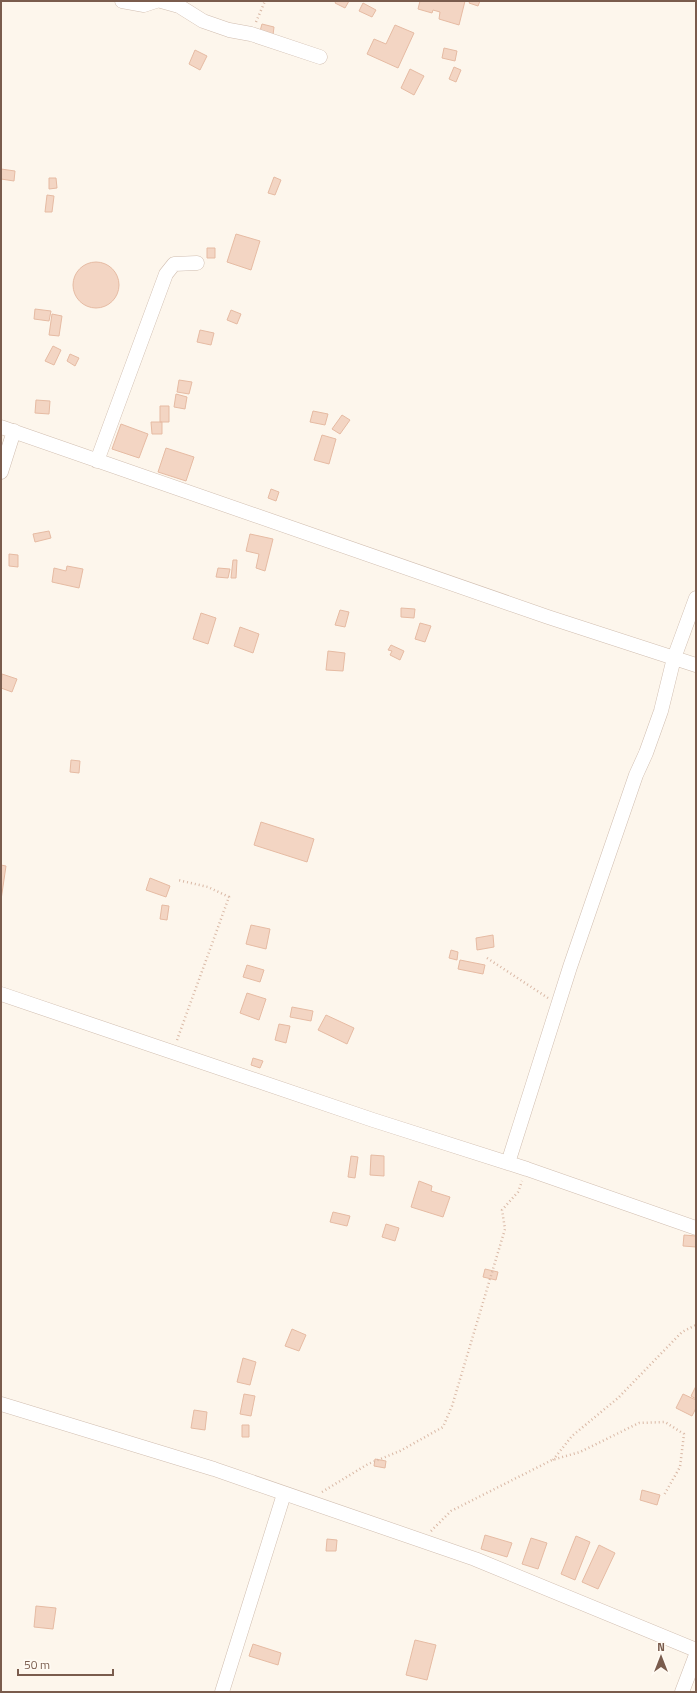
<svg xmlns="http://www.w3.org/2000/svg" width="697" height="1693" font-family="'Titillium Web',sans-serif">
	<rect width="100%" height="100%" fill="#fdf6ec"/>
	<path fill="#f3d5c3" stroke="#e6bba3" d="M336,1H349L345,8L335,3Z
		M420,1H465L459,25L439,19L440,12L433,10L432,13L418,9Z
		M470,1H480L478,6L469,3Z
		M363,3L376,10L372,17L359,11Z
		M262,24L274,27L273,35L260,31Z
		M395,25L414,33L398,68L367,54L374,39L386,44Z
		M444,48L457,51L455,61L442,58Z
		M195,50L207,56L200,70L189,64Z
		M454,67L461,70L456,82L449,79Z
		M410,69L424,76L414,95L401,88Z
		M1,169L15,171L14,181L1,179Z
		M274,177L281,180L275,195L268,193Z
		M49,178H56L57,188L49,189Z
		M47,195L54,196L52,212H45Z
		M236,234L260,241L251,270L227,262Z
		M207,248H215V258H207Z
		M73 285a23 23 0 1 1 46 0a23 23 0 1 1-46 0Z
		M35,309L51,311L49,321L34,319Z
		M231,310L241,314L237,324L227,320Z
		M52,314L62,316L59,336L49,335Z
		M200,330L214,333L211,345L197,342Z
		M53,346L61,350L54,365L45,361Z
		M70,354L79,358L75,366L67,361Z
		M179,380L192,382L189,394L177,392Z
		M176,394L187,397L185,409L174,407Z
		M36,400L50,401L49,414L35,413Z
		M160,406H169V422H160Z
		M313,411L328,414L325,425L310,422Z
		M342,415L350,420L340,434L332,429Z
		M151,422H162V434H152Z
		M121,424L148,434L139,458L112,449Z
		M322,435L336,439L329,464L314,460Z
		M166,448L194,457L186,481L158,472Z
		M271,489L279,492L276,501L268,498Z
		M49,531L51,538L35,542L33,534Z
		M250,534L273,539L265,571L256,568L259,554L246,551Z
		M9,554L18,555V567L9,566Z
		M233,560H237L236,578H231Z
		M67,566L83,569L79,588L52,582L54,568L66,571Z
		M218,568L230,569L228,578L216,577Z
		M401,608L415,609L414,618L401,617Z
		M340,610L349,612L345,627L335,625Z
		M201,613L216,618L208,644L193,639Z
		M420,623L431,626L425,642L415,639Z
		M240,627L259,634L253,653L234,646Z
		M391,645L404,651L400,660L390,655L392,651L388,650Z
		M328,651L345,653L343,671L326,670Z
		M2,674L17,679L12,692L1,688Z
		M71,760L80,761L79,773L70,772Z
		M261,822L314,839L307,862L254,845Z
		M1,865L6,866L1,900Z
		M150,878L170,886L166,897L146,890Z
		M162,905L169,906L167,920L160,919Z
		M251,925L270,929L266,949L246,944Z
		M493,935L494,947L477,950L476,938Z
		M451,950L458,952L457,960L449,958Z
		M460,960L485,965L483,974L458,969Z
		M247,965L264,970L260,982L243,977Z
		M247,993L266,999L259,1020L240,1013Z
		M292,1007L313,1011L311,1021L290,1017Z
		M326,1015L354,1028L347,1044L318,1030Z
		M279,1024L290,1026L286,1043L275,1040Z
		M253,1058L263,1061L260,1068L251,1065Z
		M371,1155L384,1156V1176L370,1175Z
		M351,1156L358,1157L355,1178L348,1177Z
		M419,1181L432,1186L431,1191L450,1197L443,1217L411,1207Z
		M333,1212L350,1216L347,1226L330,1222Z
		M386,1224L399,1228L395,1241L382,1237Z
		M684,1235L696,1236V1247L683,1246Z
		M485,1269L498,1272L496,1280L483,1277Z
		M292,1329L306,1335L299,1351L285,1346Z
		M243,1358L256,1362L250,1385L237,1382Z
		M696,1386V1399L691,1396Z
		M244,1394L255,1396L251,1416L240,1414Z
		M683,1394L696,1400V1408L692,1416L676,1408Z
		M194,1410L207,1412L205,1430L191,1428Z
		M242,1425H249V1437H242Z
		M375,1459L386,1461L385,1468L374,1466Z
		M642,1490L660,1495L657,1505L640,1500Z
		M485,1535L512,1543L507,1557L481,1549Z
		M576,1536L590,1542L575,1580L561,1574Z
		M531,1538L547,1543L538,1569L522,1564Z
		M327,1539L337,1540L336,1551H326Z
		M599,1545L615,1553L598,1589L582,1582Z
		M36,1606L56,1608L53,1629L34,1627Z
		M415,1640L436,1645L427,1680L406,1675Z
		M253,1644L281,1653L278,1665L249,1656Z"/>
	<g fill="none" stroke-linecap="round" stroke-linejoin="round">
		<defs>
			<path id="minor" d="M122,1L144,5L156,1
				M161,1L179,6L203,21L229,30L251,34L320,57
				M1,427L548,617L696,665
				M97,461L166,274L174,264L197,263
				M1,472L14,431
				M1,994L373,1120L527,1169L696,1228
				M508,1163L570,967L636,775L646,753L661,711L674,658L696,598
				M1,1404L214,1469L475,1559L696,1650
				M222,1692L284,1494
				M682,1692L696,1655"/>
		</defs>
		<use href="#minor" stroke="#d1beb0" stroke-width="15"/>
		<path stroke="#d9b8a5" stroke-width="2.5" stroke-dasharray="1 3" stroke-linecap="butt" d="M256,22L265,1
			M487,958L548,998
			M177,1040L229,897L208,887L178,880
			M553,1460L572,1436L618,1398L682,1332L696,1325
			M322,1492L368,1464L400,1451L443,1427L452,1406L505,1229L502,1210L518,1192L522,1181
			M431,1531L451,1511L552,1460L580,1452L639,1423L665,1422L684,1434L680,1467L664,1495"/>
		<use href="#minor" stroke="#fff" stroke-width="14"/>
	</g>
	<rect width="697" height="1693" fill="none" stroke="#7a5c4d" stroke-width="4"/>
	<g transform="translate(661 1657)" stroke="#fffaf3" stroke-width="3" paint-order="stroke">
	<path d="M0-3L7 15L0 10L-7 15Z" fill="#7a5c4d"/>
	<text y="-6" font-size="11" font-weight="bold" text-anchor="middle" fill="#7a5c4d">N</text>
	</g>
	<path d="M18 1669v6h95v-6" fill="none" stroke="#7a5c4d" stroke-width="2"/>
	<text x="24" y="1669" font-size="12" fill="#7a5c4d" stroke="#fffaf3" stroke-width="3" paint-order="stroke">50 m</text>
</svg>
